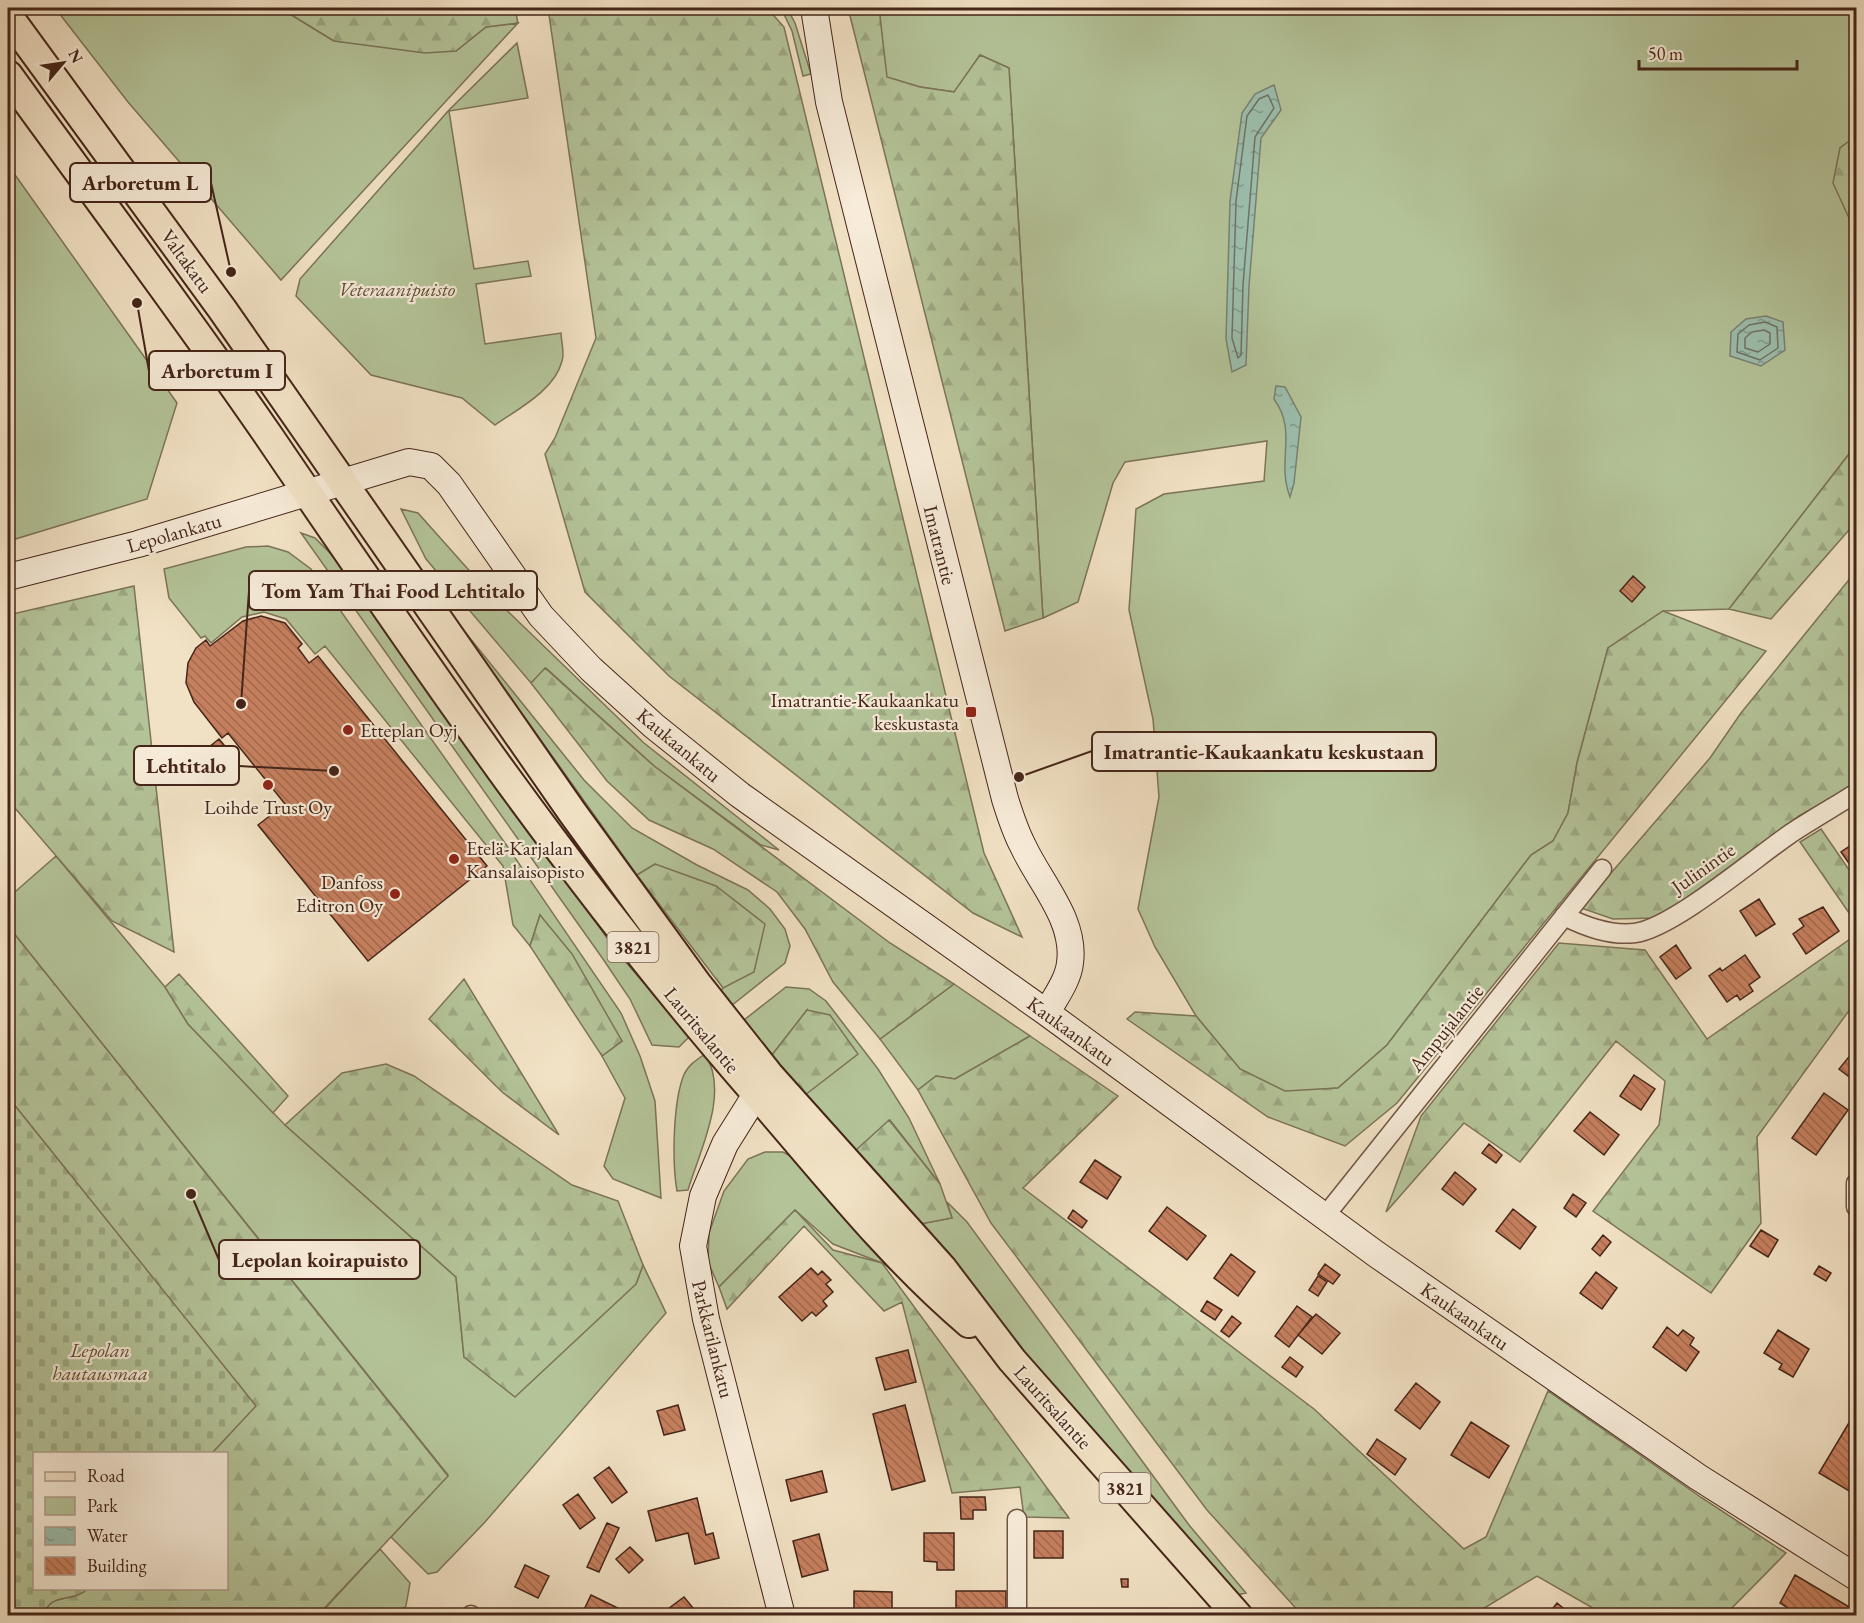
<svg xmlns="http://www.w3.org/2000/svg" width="1864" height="1623" font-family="'EB Garamond',serif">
	<defs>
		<pattern id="forest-firs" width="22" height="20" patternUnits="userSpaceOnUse" patternTransform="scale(1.5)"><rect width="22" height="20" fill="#b4c499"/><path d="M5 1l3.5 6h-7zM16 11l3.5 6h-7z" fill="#9ca883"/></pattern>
		<pattern id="cemetery-stones" width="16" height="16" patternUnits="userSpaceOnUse" patternTransform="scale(1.5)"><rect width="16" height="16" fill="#b4c499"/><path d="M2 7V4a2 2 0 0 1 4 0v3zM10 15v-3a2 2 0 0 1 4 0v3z" fill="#9ca883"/></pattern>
		<pattern id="water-ripples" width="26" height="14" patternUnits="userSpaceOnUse" patternTransform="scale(1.5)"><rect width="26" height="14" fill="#9cbfae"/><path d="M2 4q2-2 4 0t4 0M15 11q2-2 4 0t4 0" fill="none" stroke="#819b8d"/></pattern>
		<pattern id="building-back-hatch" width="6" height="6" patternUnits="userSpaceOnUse" patternTransform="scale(1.5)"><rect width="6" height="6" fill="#c7805f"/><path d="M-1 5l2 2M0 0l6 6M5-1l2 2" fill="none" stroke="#a3694e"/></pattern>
	</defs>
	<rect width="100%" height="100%" fill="#f2e2c5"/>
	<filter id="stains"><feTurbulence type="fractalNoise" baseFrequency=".00333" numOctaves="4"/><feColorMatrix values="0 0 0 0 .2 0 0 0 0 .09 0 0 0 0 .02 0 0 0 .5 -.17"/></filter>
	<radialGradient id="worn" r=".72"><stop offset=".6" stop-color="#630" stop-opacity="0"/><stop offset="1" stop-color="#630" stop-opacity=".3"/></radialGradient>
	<path fill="#b4c499" stroke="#7c7459" stroke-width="1.5" d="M55,8H280L334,41L456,51L486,27L518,23L281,280L128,102Z
		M781,8H787L795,23L811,74L803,76L792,31Z
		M879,8H1856V136L1840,148L1849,218L1856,216V445L1729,609L1663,611L1608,648L1577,763L1568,813L1553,841L1531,855L1387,1045L1338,1088L1285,1092L1240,1069L1196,1016L1155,947L1138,909L1159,797L1153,719L1129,610L1136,509L1164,494L1264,481L1267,441L1125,462L1113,483L1078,602L1043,618L1009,68L980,55L955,92L920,87L886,77Z
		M517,43L528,98L449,111L474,269L528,261L531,276L476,284L485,344L561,333C561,341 565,353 562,361C555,390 518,409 495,425L462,398L371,375L296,296L300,279L449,110Z
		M8,165L177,403L147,499L12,540L8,534Z
		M401,509L418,513L491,595L644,743L779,850L761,845L654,766L546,668L531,683L426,559Z
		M301,533L315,538L340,563L617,952L690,1036L679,1047L652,1045L630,999L603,959Z
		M268,546L288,552L311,569L507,846L621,1013L640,1056L655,1101L661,1198L613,1179L604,1166L625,1098L602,1056L622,1041L540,915L530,946L513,925L503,866L325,646L315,654L286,619L264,612L242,617L211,643L205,636L201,638L169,598L164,569L246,547Z
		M453,617L584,780L632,828L697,865L748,890L770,909L785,929L790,946L785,963L731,1006L720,992L723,988L655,864L637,875Z
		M56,856L165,987L188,1024L285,1125L456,1277L464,1357L636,1284L643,1265L666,1313L485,1522L437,1572L428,1574L391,1537L448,1475L8,926V898Z
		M954,984L1030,1036L955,1079L936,1076L918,1090L880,1039Z
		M786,987L809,989L826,1001L878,1069L909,1118L940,1184L890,1120L854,1152L805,1095L807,1010L772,1055L744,1020Z
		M705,1054C730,1092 700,1150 688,1190L677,1191C672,1162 673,1105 683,1077C687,1066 696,1060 705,1054Z
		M765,1152H783L794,1158L901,1274L882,1263L833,1244L795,1210L719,1287L708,1262L709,1233L724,1191L748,1159Z
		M947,1202L967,1222L1189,1525L1246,1593L1237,1595L922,1235L920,1224L952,1218Z
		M380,1549L410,1583L406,1606L397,1615L318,1616Z"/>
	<path fill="url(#forest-firs)" stroke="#7c7459" stroke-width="1.5" d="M280,8H515L518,23L486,27L456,51L425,53L334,41Z
		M548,8H767L784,27L984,853L1022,937L973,913L669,676L585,592L545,454L555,438L596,338Z
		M848,8H879L887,77L920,87L954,92L980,55L1009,68L1043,618L1005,631Z
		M1856,136V216L1849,218L1833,183L1840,148Z
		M1856,445V522L1771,619L1729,609Z
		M1856,571V784L1799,816L1659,918L1613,919L1581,908L1710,758L1741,713Z
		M134,586L139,631L174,952L112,921L8,800V615Z
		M1663,611L1766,651L1397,1103L1345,1146L1268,1117L1127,1019L1135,1012L1196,1016L1240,1069L1285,1091L1338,1088L1387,1045L1531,855L1553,841L1568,813L1577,763L1608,648Z
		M545,668L654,766L890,943L954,984L880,1039L833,982L805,929L777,892L713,849L649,820L607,781L531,683Z
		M1821,829L1856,880V923L1800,842Z
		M655,864L716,886L765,924L754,972L723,988L637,875Z
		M540,915L572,954L622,1041L602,1056L530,946Z
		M8,926L448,1476L318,1615H44C49,1592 74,1603 87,1589L226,1588V1454L212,1453L255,1406L8,1097Z
		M1856,935V1001L1757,1137L1761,1223L1711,1293L1593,1211L1659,1125L1665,1081L1616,1041L1520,1162L1464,1123L1386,1212L1421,1116L1559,943L1645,950L1707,1039Z
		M179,974L288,1096L273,1113L188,1024L165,987Z
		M464,979L559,1135L502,1092L429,1019Z
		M807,1010L830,1015L858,1054L805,1095L772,1055Z
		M1030,1036L1118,1096L1023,1188L1314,1409L1464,1549L1486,1537L1548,1391L1702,1498L1786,1553L1725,1615H1605L1537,1576L1473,1615H1302L1207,1510L991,1223L918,1090L936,1076L955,1079Z
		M386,1064L414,1076L572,1185L618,1201L643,1265L636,1284L515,1397L464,1357L456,1277L285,1125L342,1073Z
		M889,1120L940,1184L952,1218L920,1224L854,1152Z
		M795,1210L833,1250L882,1263L1069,1518L1024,1517L1020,1487L952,1493L902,1302L884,1311L804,1226L727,1309L719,1287Z"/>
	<path fill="url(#cemetery-stones)" stroke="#7c7459" stroke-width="1.5" d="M8,1097L256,1406L212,1453L34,1454V1588L87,1589C74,1603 49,1592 44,1615H8Z"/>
	<path fill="url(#water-ripples)" stroke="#798172" stroke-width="1.5" d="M1274,85L1281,110L1261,138L1249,286L1246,365L1232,372L1226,339L1230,201L1242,113L1255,94Z
		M1766,316L1783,322L1785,350L1761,366L1730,356L1731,332L1746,319Z
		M1276,386L1285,387L1301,417L1294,483L1290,497C1276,460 1298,432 1274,399Z"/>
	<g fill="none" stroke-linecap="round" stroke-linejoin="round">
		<path stroke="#707264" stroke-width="1.5" d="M1268,95L1274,108L1255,137L1243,285L1241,355L1238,358L1232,338L1236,201L1247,116L1259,99Z
			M1765,322L1777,327L1778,348L1760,360L1737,352L1738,334L1749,325Z
			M1764,330L1770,333V344L1758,352L1745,348V338L1752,332Z"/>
		<path stroke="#798172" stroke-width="6" d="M1851,147L1856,140"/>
	</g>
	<path fill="url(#building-back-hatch)" stroke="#452519" stroke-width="1.5" d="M1633,576L1645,587L1632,602L1620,591Z
		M261,616L285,623L302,644L298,648L309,663L318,656L487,866L368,961L258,825L285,804L228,733L222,738L194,702L186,683L188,663L196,648L206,640L210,646L243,621Z
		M219,739L238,762L214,783L194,759Z
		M1856,842V867L1853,869L1841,852Z
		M1759,899L1775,924L1756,936L1740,911Z
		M1823,907L1839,931L1806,954L1793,934L1804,926L1799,919Z
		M1676,945L1691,968L1676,979L1660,957Z
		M1745,955L1760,977L1749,985L1753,991L1740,1000L1737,995L1727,1002L1709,976L1720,968L1722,971Z
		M1856,1048V1082L1839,1069Z
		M1634,1075L1655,1089L1641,1110L1620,1096Z
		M1824,1093L1848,1110L1816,1155L1792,1138Z
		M1590,1112L1619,1135L1604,1155L1574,1131Z
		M1489,1144L1502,1155L1496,1163L1482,1153Z
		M1095,1160L1121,1177L1107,1199L1080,1182Z
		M1455,1172L1476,1189L1463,1205L1442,1189Z
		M1573,1194L1586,1203L1576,1217L1564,1208Z
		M1167,1207L1206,1236L1187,1260L1149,1231Z
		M1513,1209L1536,1227L1520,1249L1496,1231Z
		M1073,1210L1087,1221L1082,1228L1068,1218Z
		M1761,1230L1778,1240L1768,1257L1750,1246Z
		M1603,1235L1611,1242L1600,1256L1592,1249Z
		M1231,1254L1255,1272L1238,1296L1214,1278Z
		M1325,1264L1340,1275L1333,1284L1318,1274Z
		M1819,1266L1831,1273L1826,1281L1814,1274Z
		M811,1268L818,1275L822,1271L831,1280L826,1284L833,1292L823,1301L827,1306L816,1316L812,1312L802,1321L779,1297Z
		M1596,1272L1617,1288L1602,1309L1580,1293Z
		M1318,1276L1327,1282L1318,1296L1309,1290Z
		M1207,1301L1222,1310L1215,1320L1201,1311Z
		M1297,1306L1312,1317L1289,1347L1275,1336Z
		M1316,1314L1340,1333L1322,1354L1298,1335Z
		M1232,1316L1241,1323L1229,1337L1221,1331Z
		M1667,1327L1678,1336L1683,1330L1694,1338L1690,1345L1699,1352L1686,1371L1653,1347Z
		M1778,1330L1809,1349L1793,1377L1779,1369L1782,1364L1764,1353Z
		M908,1350L916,1382L885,1390L876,1358Z
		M1290,1357L1303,1367L1296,1377L1282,1367Z
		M1416,1383L1440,1402L1420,1429L1395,1410Z
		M678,1405L685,1430L664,1435L657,1411Z
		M905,1405L925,1481L892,1490L873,1414Z
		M1856,1411V1495L1819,1473Z
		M1471,1422L1509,1446L1489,1478L1451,1455Z
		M1377,1439L1406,1459L1395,1475L1367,1454Z
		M609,1467L627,1492L612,1503L594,1478Z
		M822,1471L827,1492L791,1501L786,1480Z
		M578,1494L595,1518L580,1529L563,1505Z
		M960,1497H985L986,1510H973V1519H961Z
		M697,1498L706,1535L713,1533L719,1558L695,1564L688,1533L656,1541L648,1511Z
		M607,1523L619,1528L599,1572L587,1567Z
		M1034,1531H1063V1558H1034Z
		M924,1533H954V1570H937V1562L924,1561Z
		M819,1534L828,1570L802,1577L793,1541Z
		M630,1547L643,1560L629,1573L616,1559Z
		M525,1565L549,1576L538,1598L515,1587Z
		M1795,1575L1856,1611V1616H1784L1788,1608L1780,1603Z
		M1121,1579H1128V1587H1122Z
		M854,1591L892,1592V1616H854Z
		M956,1591H1006V1616H956Z
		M591,1595L632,1615V1616H581Z
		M684,1597L697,1613L694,1616H667L664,1612Z
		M1557,1603L1573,1616H1547Z"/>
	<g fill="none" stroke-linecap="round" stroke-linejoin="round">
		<defs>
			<path id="street" d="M1564,916C1586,927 1610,936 1635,933C1673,928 1755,858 1790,834C1811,820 1834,807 1856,793
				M1856,1183V1207
				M1325,1216L1602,869
				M471,1615L472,1616
				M1017,1616V1519"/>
			<path id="secondary" d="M814,8L829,102L1005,799C1010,815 1015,831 1023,846C1040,883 1076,920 1070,963C1068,981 1055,997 1047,1013
				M8,577L138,544L409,462L431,466L449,484L541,616L591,669L654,726L740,795L1047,1013L1376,1254L1698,1477L1856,1577
				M767,1077L725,1144L703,1196L693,1246L706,1319L782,1616"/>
			<path id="primary" d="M8,16L222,309L572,812L697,984L769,1075L942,1268L1012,1360L1238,1616
				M8,75C95,195 184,313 268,435C421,660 575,886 754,1091C824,1171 888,1254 969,1323"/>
		</defs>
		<use href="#street" stroke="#705444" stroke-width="21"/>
		<use href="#secondary" stroke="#452519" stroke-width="28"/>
		<use href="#primary" stroke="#452519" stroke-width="32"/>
		<use href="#street" stroke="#f7ecd9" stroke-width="18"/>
		<use href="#secondary" stroke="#f7ecd9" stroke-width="26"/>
		<use href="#primary" stroke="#f2e2c5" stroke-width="28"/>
	</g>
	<g fill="#8f2418" stroke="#f7ecd9" stroke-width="2">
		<rect x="965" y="706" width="12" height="12" rx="3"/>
		<circle cx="348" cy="730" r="6"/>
		<circle cx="268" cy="785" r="6"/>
		<circle cx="454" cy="859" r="6"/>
		<circle cx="395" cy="894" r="6"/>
	</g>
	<g text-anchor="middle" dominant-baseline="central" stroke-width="4.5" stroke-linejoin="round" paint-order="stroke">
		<g fill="#f7ecd9" stroke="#7a6153" stroke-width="1.5">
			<rect x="607.5" y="932" width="51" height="30" rx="4.5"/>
			<rect x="1099.5" y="1473" width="51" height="30" rx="4.5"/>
		</g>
		<g font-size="18" font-weight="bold" fill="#452519">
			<text x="633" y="947">3821</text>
			<text x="1125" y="1488">3821</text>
		</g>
		<g font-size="20" fill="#452519" stroke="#f7ecd9">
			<text transform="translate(187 261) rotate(54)">Valtakatu</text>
			<text transform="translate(174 533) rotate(-16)">Lepolankatu</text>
			<text transform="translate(940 545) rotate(76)">Imatrantie</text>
			<text transform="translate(679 745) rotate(40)">Kaukaankatu</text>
			<text transform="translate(1703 868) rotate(-35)">Julinintie</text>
			<text transform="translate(1446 1028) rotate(-51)">Ampujalantie</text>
			<text transform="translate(702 1030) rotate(50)">Lauritsalantie</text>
			<text transform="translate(1071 1031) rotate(36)">Kaukaankatu</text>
			<text transform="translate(1465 1316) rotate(35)">Kaukaankatu</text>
			<text transform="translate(713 1339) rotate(76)">Parkkarilankatu</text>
			<text transform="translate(1053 1407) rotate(48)">Lauritsalantie</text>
		</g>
		<g font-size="20" font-style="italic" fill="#614d39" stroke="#f7ecd9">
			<text x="397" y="289">Veteraanipuisto</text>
			<text x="100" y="1350">Lepolan<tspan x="100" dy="23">hautausmaa</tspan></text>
		</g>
		<g font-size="20" fill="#452519" stroke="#f7ecd9" text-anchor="end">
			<text x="959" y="700">Imatrantie-Kaukaankatu<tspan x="959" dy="23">keskustasta</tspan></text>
			<text x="360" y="730" text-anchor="start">Etteplan Oyj</text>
			<text x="268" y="807" text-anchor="middle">Loihde Trust Oy</text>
			<text x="466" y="848" text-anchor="start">Etelä-Karjalan<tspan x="466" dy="23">Kansalaisopisto</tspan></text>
			<text x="383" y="882">Danfoss<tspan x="383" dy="23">Editron Oy</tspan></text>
		</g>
	</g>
	<path fill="none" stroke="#452519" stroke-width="2" d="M231 272L211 183M137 303L149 371M241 704L249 591M1019 777L1092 751M334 771L239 766M191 1194L219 1260"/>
	<g fill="#452519" stroke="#f7ecd9" stroke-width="2">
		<circle cx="231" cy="272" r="6"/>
		<circle cx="137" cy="303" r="6"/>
		<circle cx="241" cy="704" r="6"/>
		<circle cx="1019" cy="777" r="6"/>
		<circle cx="334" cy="771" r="6"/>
		<circle cx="191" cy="1194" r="6"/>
	</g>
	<g fill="#f7ecd9" stroke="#452519" stroke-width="2">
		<rect x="70" y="163" width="141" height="39" rx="6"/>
		<rect x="149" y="351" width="136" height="39" rx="6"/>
		<rect x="249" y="571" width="288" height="39" rx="6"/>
		<rect x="1092" y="732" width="344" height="39" rx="6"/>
		<rect x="134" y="746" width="105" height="39" rx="6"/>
		<rect x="219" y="1240" width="201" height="39" rx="6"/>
	</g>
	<g font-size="21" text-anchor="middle" font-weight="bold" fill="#452519">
		<text x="140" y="190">Arboretum L</text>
		<text x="217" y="378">Arboretum I</text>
		<text x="393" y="598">Tom Yam Thai Food Lehtitalo</text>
		<text x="1264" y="759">Imatrantie-Kaukaankatu keskustaan</text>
		<text x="186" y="773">Lehtitalo</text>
		<text x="320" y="1267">Lepolan koirapuisto</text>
	</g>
	<rect width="1864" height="1623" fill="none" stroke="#f2e2c5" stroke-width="30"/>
	<rect x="9" y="9" width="1846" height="1605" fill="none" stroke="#452519" stroke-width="3"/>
	<rect x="15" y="15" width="1834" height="1593" fill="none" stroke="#452519" stroke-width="1.5"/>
	<rect x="33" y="1452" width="195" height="138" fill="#f7ecd9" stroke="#b09c8c" stroke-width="1.5"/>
	<rect x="45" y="1472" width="30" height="9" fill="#f2e2c5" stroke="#b09c8c" stroke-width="1.5"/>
	<text x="87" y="1482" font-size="18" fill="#452519">Road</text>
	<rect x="45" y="1497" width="30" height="18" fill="#b4c499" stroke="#b09c8c" stroke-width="1.5"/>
	<text x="87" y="1512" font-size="18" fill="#452519">Park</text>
	<rect x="45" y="1527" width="30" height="18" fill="url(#water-ripples)" stroke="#b09c8c" stroke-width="1.5"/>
	<text x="87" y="1542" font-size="18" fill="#452519">Water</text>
	<rect x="45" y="1557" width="30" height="18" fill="url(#building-back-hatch)" stroke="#b09c8c" stroke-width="1.5"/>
	<text x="87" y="1572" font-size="18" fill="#452519">Building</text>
	<g transform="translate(63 63) rotate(61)" stroke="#f7ecd9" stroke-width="4.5" paint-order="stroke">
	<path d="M0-4.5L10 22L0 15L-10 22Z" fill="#452519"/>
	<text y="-9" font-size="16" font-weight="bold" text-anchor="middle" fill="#452519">N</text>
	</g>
	<path d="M1639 60v9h158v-9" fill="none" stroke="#452519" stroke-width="3"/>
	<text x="1648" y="60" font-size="18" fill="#452519" stroke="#f7ecd9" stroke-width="4.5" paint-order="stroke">50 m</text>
	<rect width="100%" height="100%" filter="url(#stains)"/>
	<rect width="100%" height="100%" fill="url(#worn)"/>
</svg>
